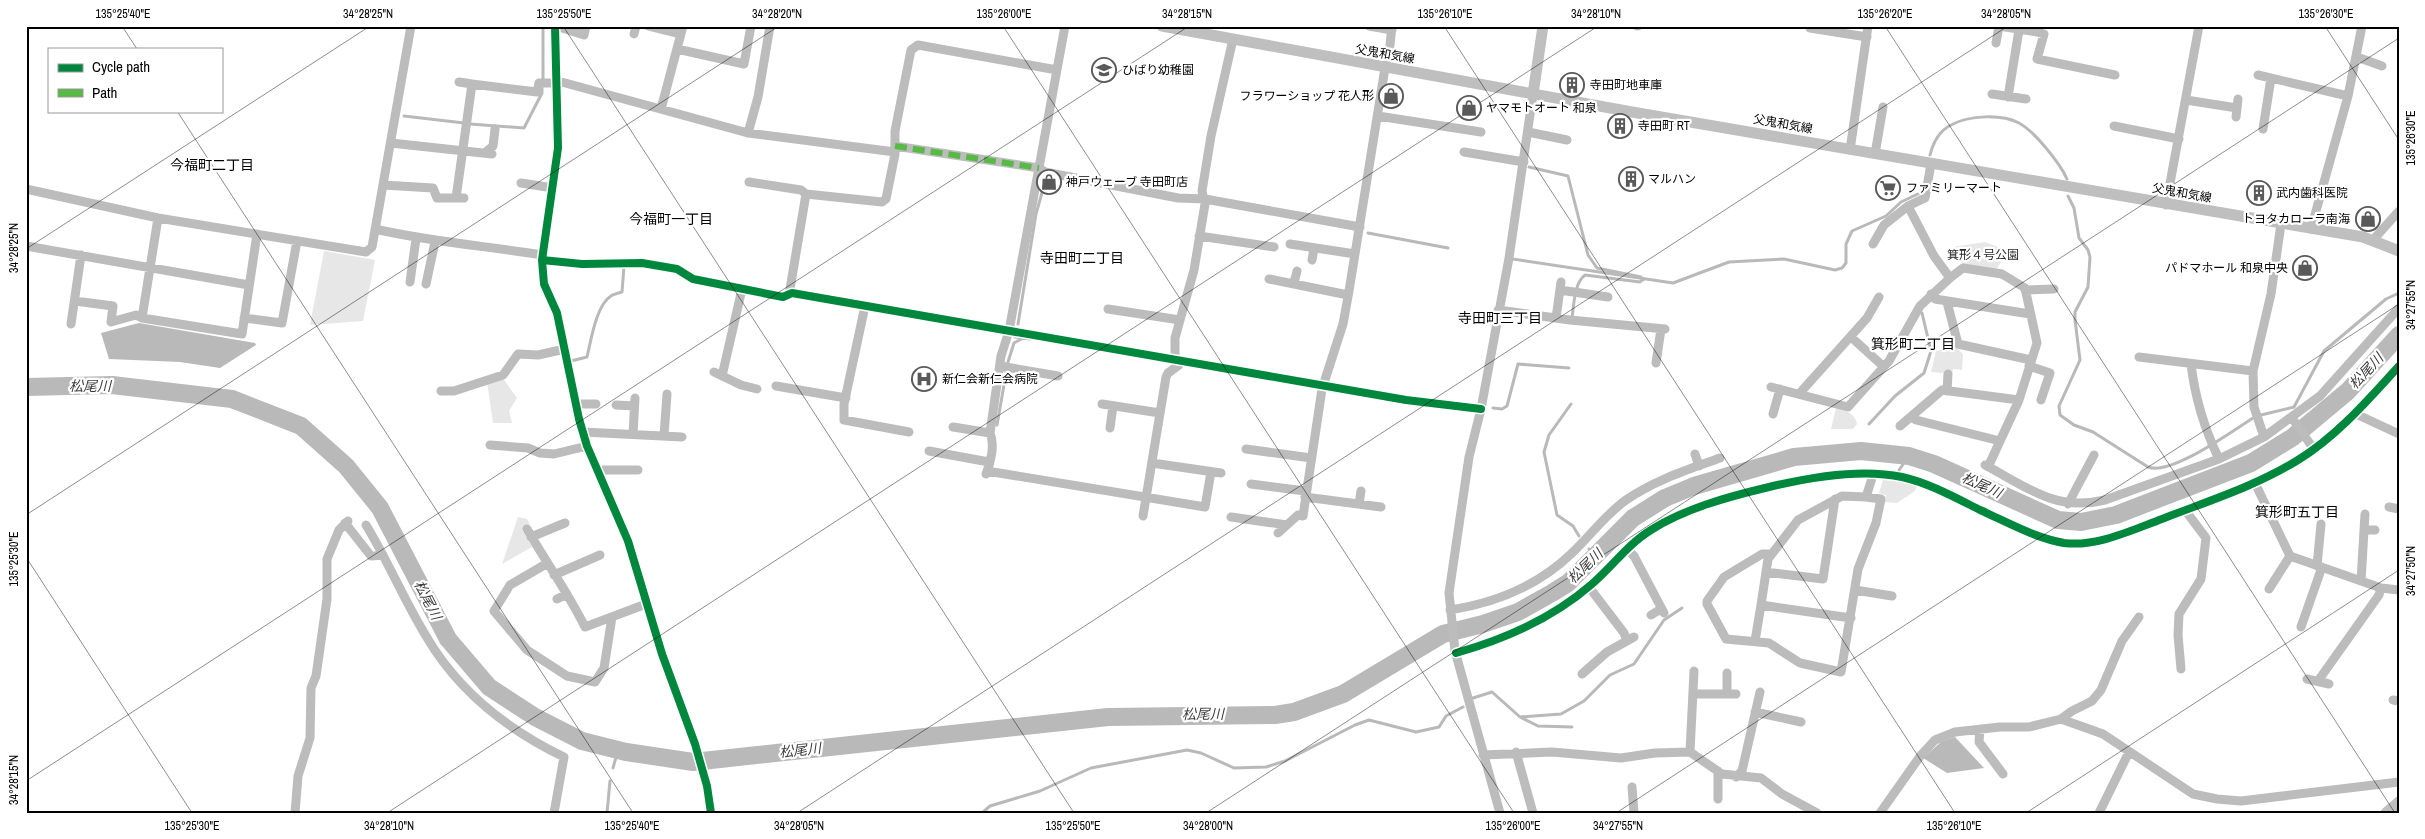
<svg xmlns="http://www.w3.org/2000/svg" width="2425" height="839" font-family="'Archivo Narrow','Noto Sans JP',sans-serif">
	<rect width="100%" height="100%" fill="#fff"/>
	<path fill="#e7e7e7" d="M1985,242L2008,251L1996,270L1963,265L1953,247Z
		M324,251L375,260L363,321L310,325Z
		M1956,347L1963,354L1962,370L1953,369L1952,374L1931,372L1936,351Z
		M503,378L517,398L509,411L512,423H493L487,382Z
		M1836,408C1846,411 1855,413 1857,424L1853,429H1831Z
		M1895,478L1917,485L1915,491L1897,503L1885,502L1886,495L1879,493L1883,480L1895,481Z
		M518,517L527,519L530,525L522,530L532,547L502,564Z"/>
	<path fill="#b9b9b9" d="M139,323L255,343L256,345L220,368L180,362L109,359L101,333Z
		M1955,737L1984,768L1947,773L1923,758L1941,742Z"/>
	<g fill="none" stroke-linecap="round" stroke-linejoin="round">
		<path stroke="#b9b9b9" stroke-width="3" d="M543,26V79
			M404,116L464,123
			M470,124L524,128L542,93V86
			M1930,155C1933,143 1939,131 1951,125C1969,115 2002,114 2019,123C2034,131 2060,163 2067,179
			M1529,167L1568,176L1588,255L1597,268L1641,277L1643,280
			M2068,196L2074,208L2079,238L2088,250L2090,257L2088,287L2075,312V320L2080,360L2059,406L2060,415L2074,425L2093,432L2148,467C2171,476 2232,431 2253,418
			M1368,233L1448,248
			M1513,259L1673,283L1729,262L1784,259L1835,270L1842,268L1846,263V244L1852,231L1886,216L1901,202L1920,193
			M1572,318C1574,305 1574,283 1585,275L1640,282L1642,280
			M1018,324L1036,214L1047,175
			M1015,337L1030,339
			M571,361L587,357C591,341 596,305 611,296C614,294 619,293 622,292L624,266
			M1571,404L1549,435L1544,452L1557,515L1573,526L1579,536
			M1493,408L1502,409L1507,406L1518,364L1569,368
			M2261,415L2294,407L2324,351L2386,299L2399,293
			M1869,424L1895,396L1924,373L1931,351L1922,313
			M997,425L1008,362L1014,343L1023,338
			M1899,470L1909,456
			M1589,549L1595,556
			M1473,698L1492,692L1520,717L1538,726L1572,727
			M1520,717L1561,714L1584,701L1610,675L1634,664L1664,620L1682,608
			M613,768L618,750
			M607,813L610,781
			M982,813L990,806L1040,791L1091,768L1187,750L1201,753L1234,768L1266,767L1285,761L1355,725L1369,720L1416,732L1439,727L1446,716L1463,707"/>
		<path stroke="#b9b9b9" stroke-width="18" d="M26,387L112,385L232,399L301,426L346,466L380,508L448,639L489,687L535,717L582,741L626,752L693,762L1108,717L1275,715L1294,712L1343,694L1443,634L1483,624L1518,612L1552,593L1568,583L1633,518L1665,498L1694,486L1794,457L1861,451L1909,456L1934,464L2058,520L2081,522L2116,515L2251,463L2293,437L2348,391L2399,335"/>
		<path stroke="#bcbcbc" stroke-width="9" d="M555,26L558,148L542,260L544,284L557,313L579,419L587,446L628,541L662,654L695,744L707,786L711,813
			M556,26L584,35L586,26
			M648,26L680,34
			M1369,26L1392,30
			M1637,26H1638
			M1999,26L2037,32
			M2038,26L2037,32L2044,34L2037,59L2115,75
			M1810,28L1867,37
			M634,34L636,26
			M1996,43L1999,26
			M677,49L744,64L751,26
			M2357,57L2382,66
			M2258,75L2348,96
			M558,81L748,133L895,152
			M459,82L472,84
			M1992,94L2026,99
			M2008,97L2019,30
			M2186,100L2237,108
			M661,109L683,26
			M1378,116L1481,132
			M2236,117L2238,99
			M2114,126L2179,139
			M2263,129L2271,78
			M1528,132L1567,140
			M748,133L758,97L770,26
			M391,143L492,154
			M895,146L1039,168L1045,172L1178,198L1205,199L1360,227
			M1850,150L1868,26
			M1464,152L1524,162
			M485,153L493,146L495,129
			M1875,154L1883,107
			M749,182L801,190L806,194
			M521,183L553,188
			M383,185L433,188L437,198H464
			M26,189L158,218L366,252L372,247L411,26
			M456,198L472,84L537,92L539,83H558
			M2166,205L2199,26
			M158,218L142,318L242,334L257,234
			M375,229C431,242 487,246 543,255
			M2311,229L2348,96L2362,26
			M1199,236L1274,247
			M2373,240L2399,211
			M1290,244L1355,254
			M1873,244L1884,225L1908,206
			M26,246L249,285
			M542,260L582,264L642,263L677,269L693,279L783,297L792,293L1406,400L1481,409
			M1312,260L1314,248
			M1950,278L1963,268L2002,274L2025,288L2037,343L2019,400L1988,467
			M1269,279L1348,295
			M410,282L416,239
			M1294,283L1297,271
			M426,284L435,242
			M1560,290L1608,297
			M2025,290L2054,289
			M792,293L790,289L806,194L882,202L886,199L895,154V131L911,50L918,45L1057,70
			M1931,294L1935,299L2030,314
			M75,301L113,306L111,322L136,315L142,318
			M1947,302L1958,344L2031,360
			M865,306L844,404V420L909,432
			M1108,309L1180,320
			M1498,310L1570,320L1665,329
			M244,318L282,323L297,241
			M1556,318L1561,282
			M71,324L81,255
			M1851,337L1884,367
			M2139,357L2253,371L2271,294L2281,224
			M1656,363L1661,329
			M2191,364C2195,398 2204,428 2219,459
			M1000,366L1058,376
			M2029,366L2050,373L2041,400
			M2253,371L2254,407L2264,437
			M714,372L741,385L757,389
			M722,376L742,289
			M776,386L846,398
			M1771,387L1848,407L1889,361L1920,306L1950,278L1934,256L1908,206L1925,198L1931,164
			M441,391H454L503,375L518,354L538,355L565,349
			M1947,391L1948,374
			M1799,394L1867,318L1879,297
			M576,404H596
			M1102,404L1160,413
			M616,405L634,406
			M1773,414L1780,389
			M2356,414L2399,434
			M1912,416L1916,420L2000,441
			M2292,418L2313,448
			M1900,426L1942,390L2019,400
			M953,427L990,433
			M1110,428L1113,406
			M583,432L682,437
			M633,434L635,398
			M664,436L667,394
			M490,445L528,448L540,453L554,454L587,446
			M1246,449L1311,458
			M929,451L989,462
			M1695,454L1699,466
			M1152,463L1221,473
			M1985,465C2027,487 2055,512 2105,500L2219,459L2264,437L2320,396L2399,308
			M597,470H638
			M987,471L1205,507L1211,472
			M986,474C991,462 995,445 990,433L1001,356L1009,331L1065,26
			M2255,483L2290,556L2381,588L2399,590
			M1251,484L1305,491
			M1305,497L1381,507
			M1359,504L1361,491
			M2068,504L2094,455
			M2389,507L2399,509
			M1143,516L1166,377L1168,373L1179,365L1175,355V338L1194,270L1205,204L1202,191L1211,136L1233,39
			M1231,517L1287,525
			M345,523L371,556L383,555
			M366,525C388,561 404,600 426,636C458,691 508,730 564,757L554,813
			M527,529C546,562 568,593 585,627L646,604
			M2364,530H2375
			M1278,533L1298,515L1303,516L1322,389L1343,324L1349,291L1385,68L1388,64L1392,26
			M531,537L565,523
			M1627,549L1634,556L1664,613
			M1771,554H1762L1724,577L1707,601V604L1726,639L1769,643L1800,663L1841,672L1858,569L1876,523L1881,499L1866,497L1873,475
			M546,564L510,585L494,611L527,650L567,676L595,682L604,668L612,617
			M2317,566L2321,524
			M1766,572L1823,579L1835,499
			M554,575L600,555
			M2361,581L2365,514
			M1589,587L1624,633L1627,641
			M2269,589L2290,556
			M1855,590L1892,596
			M557,599L567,594
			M1450,610C1495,603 1539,585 1572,553C1591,535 1605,515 1626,500C1655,480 1687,470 1720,458
			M1651,615L1661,609
			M1851,618L1761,605L1768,559L1798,520L1842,496L1866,497
			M2301,627L2322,567
			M1755,641L1761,605
			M1456,653C1506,639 1553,618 1592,584C1612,567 1628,544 1651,530C1684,509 1727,497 1765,488C1805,478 1861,468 1902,477C1929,483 1956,498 1980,510C2007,522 2035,538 2064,543C2097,547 2132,530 2162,519C2208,501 2256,486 2298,460C2337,436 2368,400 2399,366
			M2181,669L2178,635L2179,614L2201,579L2206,538L2185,510
			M1582,674L1607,652L1634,637
			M2307,679L2329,684
			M2318,681L2379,595L2381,588
			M1694,694H1736
			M1727,694V673
			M2393,700L2399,701
			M1755,712L1801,722
			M2061,719L2072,711L2092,701L2101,690L2122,641L2139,617
			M1980,729L1979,742L2003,774
			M1516,752L1533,813
			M1690,752L1694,671
			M1483,755L1552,752L1621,758L1655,753L1690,752L1722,774L1761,778L1782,794L1817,813
			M1718,771V799
			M1736,777L1742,771L1760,692
			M1632,787L1634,813
			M295,813L298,776L310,738L311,688L316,676L327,599V559L339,530L348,521
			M1500,813L1455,651L1449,593L1469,457L1481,409L1509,258L1533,94
			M1880,813L1921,755L1935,740L1955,732L2000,727H2029L2061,719L2103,734L2193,794L2217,799L2241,801L2399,782
			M2099,813L2129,752"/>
		<path stroke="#bfbfbf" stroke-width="11" d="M1162,26L1632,112L2363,237L2399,251
			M1533,94L1543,26
			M2386,813L2399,802"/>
		<path stroke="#58b947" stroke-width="6" stroke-dasharray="12 6" stroke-linecap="butt" d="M895,146L1039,168"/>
		<defs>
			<path id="cycleway" d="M555,26L558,148L542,260L544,284L557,313L579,419L587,446L628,541L662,654L695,744L707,786L711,813
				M542,260L582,264L642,263L677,269L693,279L783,297L792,293L1406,400L1481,409
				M1456,653C1506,639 1553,618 1592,584C1612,567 1628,544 1651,530C1684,509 1727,497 1765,488C1805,478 1861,468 1902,477C1929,483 1956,498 1980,510C2007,522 2035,538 2064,543C2097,547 2132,530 2162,519C2208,501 2256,486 2298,460C2337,436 2368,400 2399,366"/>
		</defs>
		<use href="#cycleway" stroke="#fff" stroke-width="11"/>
		<use href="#cycleway" stroke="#00873e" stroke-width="8"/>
	</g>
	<path fill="none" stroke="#000" stroke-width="1" stroke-opacity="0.45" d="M122,26L137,49M563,26L1074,813M1003,26L1514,813M1444,26L1955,813M1885,26L2395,813M2325,26L2399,140M177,111L633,813M26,249L370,26M26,515L779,26M26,557L192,813M26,781L1189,26M387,813L1598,26M797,813L2008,26M1206,813L2399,38M1616,813L2399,304M2026,813L2399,570"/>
	<defs>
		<symbol id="school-ring" viewBox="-11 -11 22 22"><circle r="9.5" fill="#fff" stroke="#595959" stroke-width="1.5"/><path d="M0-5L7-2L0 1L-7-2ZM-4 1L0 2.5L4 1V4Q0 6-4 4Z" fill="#595959"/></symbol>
		<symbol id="building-ring" viewBox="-11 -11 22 22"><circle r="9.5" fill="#fff" stroke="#595959" stroke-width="1.5"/><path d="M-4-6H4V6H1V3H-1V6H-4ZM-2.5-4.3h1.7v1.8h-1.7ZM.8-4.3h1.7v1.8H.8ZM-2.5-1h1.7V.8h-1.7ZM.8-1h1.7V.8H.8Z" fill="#595959"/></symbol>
		<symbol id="shop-ring" viewBox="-11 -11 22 22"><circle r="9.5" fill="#fff" stroke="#595959" stroke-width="1.5"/><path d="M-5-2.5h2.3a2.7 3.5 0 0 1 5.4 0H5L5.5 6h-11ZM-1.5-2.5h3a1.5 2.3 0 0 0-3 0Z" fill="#595959"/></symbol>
		<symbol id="supermarket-ring" viewBox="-11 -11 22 22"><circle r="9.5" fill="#fff" stroke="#595959" stroke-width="1.5"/><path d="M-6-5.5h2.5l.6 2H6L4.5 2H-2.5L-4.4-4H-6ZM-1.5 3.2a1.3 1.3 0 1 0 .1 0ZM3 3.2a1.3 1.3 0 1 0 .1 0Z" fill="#595959"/></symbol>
		<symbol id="hospital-ring" viewBox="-11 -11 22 22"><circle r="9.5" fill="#fff" stroke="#595959" stroke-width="1.5"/><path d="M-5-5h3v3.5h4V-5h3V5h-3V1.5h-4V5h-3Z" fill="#595959"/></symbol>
	</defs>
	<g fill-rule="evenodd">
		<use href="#school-ring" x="1090" y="56" width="28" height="28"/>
		<use href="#building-ring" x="1558" y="71" width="28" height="28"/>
		<use href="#shop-ring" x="1377" y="82" width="28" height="28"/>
		<use href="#shop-ring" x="1455" y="94" width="28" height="28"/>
		<use href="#building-ring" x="1606" y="112" width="28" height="28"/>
		<use href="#building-ring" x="1617" y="165" width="28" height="28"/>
		<use href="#shop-ring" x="1035" y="168" width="28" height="28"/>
		<use href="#supermarket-ring" x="1874" y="174" width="28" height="28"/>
		<use href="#building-ring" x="2245" y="179" width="28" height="28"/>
		<use href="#shop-ring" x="2354" y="205" width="28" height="28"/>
		<use href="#shop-ring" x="2291" y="254" width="28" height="28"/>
		<use href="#hospital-ring" x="910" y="365" width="28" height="28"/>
	</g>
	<g text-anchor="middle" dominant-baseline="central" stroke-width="4.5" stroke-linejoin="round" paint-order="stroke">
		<g font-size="12" fill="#000" stroke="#fff">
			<text transform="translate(1385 54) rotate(10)">父鬼和気線</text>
			<text transform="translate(1783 124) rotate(10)">父鬼和気線</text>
			<text transform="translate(2182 193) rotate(10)">父鬼和気線</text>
		</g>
		<g font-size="12" fill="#000" stroke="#fff" text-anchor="start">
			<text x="1122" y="70">ひばり幼稚園</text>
			<text x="1590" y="85">寺田町地車庫</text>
			<text x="1374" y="96" text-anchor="end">フラワーショップ 花人形</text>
			<text x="1486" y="108">ヤマモトオート 和泉</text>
			<text x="1638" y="126">寺田町 RT</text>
			<text x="1648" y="179">マルハン</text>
			<text x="1066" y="182">神戸ウェーブ 寺田町店</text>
			<text x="1906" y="188">ファミリーマート</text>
			<text x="2276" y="193">武内歯科医院</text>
			<text x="2350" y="219" text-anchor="end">トヨタカローラ南海</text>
			<text x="2288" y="268" text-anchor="end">パドマホール 和泉中央</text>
			<text x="942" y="379">新仁会新仁会病院</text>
		</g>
		<g font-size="12" fill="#2b2b2b" stroke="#fff">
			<text x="1983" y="255">箕形４号公園</text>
		</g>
		<g font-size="14" fill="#000" stroke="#fff">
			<text x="212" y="165">今福町二丁目</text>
			<text x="671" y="219">今福町一丁目</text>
			<text x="1082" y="258">寺田町二丁目</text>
			<text x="1500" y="318">寺田町三丁目</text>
			<text x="1913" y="344">箕形町二丁目</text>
			<text x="2297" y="512">箕形町五丁目</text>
		</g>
		<g font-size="14" font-style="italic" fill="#3c3c3c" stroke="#fff">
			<text transform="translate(2366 371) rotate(-47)">松尾川</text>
			<text x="90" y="386">松尾川</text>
			<text transform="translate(1982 485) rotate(24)">松尾川</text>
			<text transform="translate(1585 566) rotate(-44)">松尾川</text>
			<text transform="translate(428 600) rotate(63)">松尾川</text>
			<text transform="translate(1203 714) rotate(-1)">松尾川</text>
			<text transform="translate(800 750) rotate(-6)">松尾川</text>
		</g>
	</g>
	<rect width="2425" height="839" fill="none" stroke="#ffffff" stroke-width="55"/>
	<rect x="48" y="48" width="175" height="65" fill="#ffffff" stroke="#999999"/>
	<rect x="58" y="64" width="25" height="8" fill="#00873e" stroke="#999999"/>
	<text x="92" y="72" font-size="15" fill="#000000">Cycle path</text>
	<rect x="58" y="89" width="25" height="8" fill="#58b947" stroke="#999999"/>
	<text x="92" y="98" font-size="15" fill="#000000">Path</text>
	<rect x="28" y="28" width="2370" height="784" fill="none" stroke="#000" stroke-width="2"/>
	<g font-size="12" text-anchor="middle" fill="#000">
		<text x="123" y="18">135°25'40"E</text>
		<text x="368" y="18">34°28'25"N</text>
		<text x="564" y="18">135°25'50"E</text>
		<text x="777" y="18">34°28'20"N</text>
		<text x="1004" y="18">135°26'00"E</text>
		<text x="1187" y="18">34°28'15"N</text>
		<text x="1445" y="18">135°26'10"E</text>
		<text x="1596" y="18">34°28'10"N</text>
		<text x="1885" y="18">135°26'20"E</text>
		<text x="2006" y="18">34°28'05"N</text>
		<text x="2326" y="18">135°26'30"E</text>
		<text transform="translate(2411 138) rotate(-90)" y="4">135°26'30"E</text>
		<text transform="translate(14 248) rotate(-90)" y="4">34°28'25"N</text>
		<text transform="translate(2411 305) rotate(-90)" y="4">34°27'55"N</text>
		<text transform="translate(14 559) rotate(-90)" y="4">135°25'30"E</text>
		<text transform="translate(2411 571) rotate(-90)" y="4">34°27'50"N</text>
		<text transform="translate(14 780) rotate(-90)" y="4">34°28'15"N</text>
		<text x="192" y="830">135°25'30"E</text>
		<text x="389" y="830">34°28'10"N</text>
		<text x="632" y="830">135°25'40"E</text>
		<text x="799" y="830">34°28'05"N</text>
		<text x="1073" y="830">135°25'50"E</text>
		<text x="1208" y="830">34°28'00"N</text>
		<text x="1513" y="830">135°26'00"E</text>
		<text x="1618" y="830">34°27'55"N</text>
		<text x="1954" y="830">135°26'10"E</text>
	</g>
</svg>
